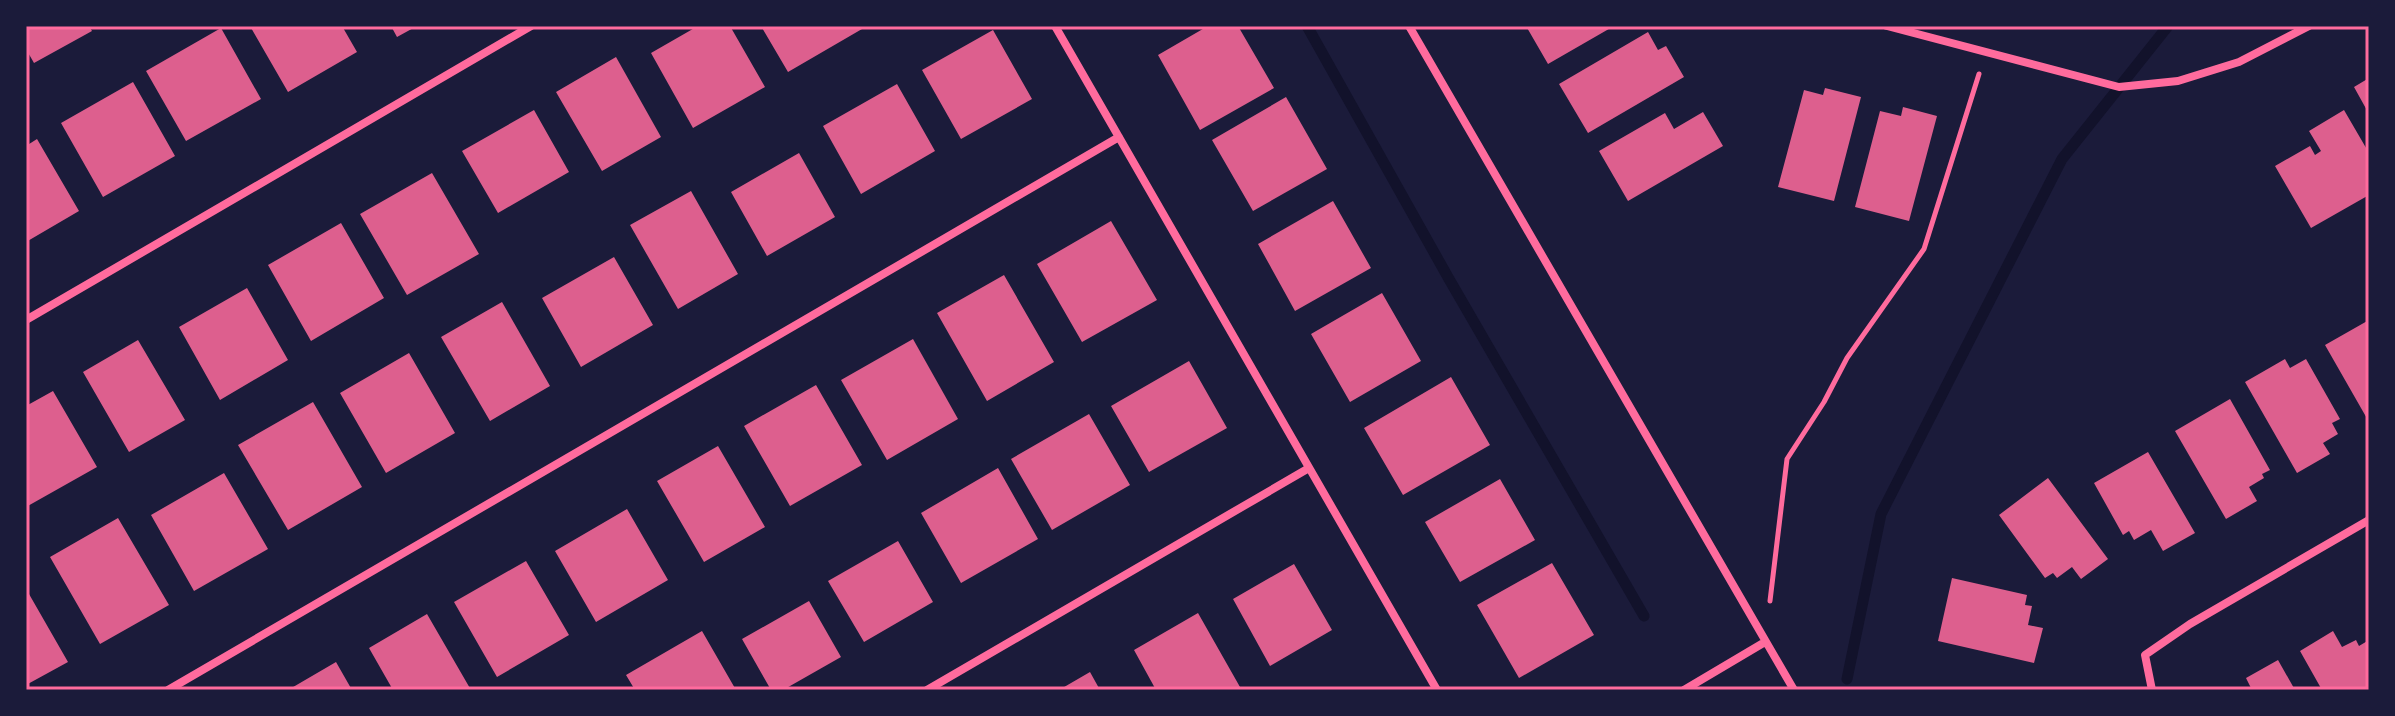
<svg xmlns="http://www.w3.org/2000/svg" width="2395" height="716" font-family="Raleway,sans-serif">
	<rect width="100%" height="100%" fill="#1b1b3a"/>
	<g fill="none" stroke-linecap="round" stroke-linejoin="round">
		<path stroke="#12122b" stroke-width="11" d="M1307,26L1449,279L1644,616
			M1847,679L1881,514L2062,159L2168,26"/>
	</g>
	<path fill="#dd5f8e" d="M26,26H89L92,31L34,63L26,49Z
		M250,26H342L357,52L288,92Z
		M391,26H417L397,37Z
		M698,26H730L765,87L693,128L651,53Z
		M761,26H860L862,29L788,72Z
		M1208,26H1238L1274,88L1200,130L1158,55Z
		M1526,26H1614L1548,64Z
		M221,28L261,99L186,141L146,71Z
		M993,30L1032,99L961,139L922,70Z
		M1648,32L1658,50L1666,46L1684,77L1588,133L1559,84Z
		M616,57L661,137L602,171L556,92Z
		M2369,78V114L2354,87Z
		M133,82L175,156L103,197L61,123Z
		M897,84L935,151L861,194L823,126Z
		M1825,88L1861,97L1834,201L1778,187L1804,90L1823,95Z
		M1286,97L1327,169L1253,211L1212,140Z
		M1903,107L1937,116L1909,221L1855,207L1880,111L1901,116Z
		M534,110L569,172L498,213L462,151Z
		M2344,110L2369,153V195L2311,228L2275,166L2310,146L2315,155L2321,151L2309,131Z
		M1703,112L1723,146L1628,201L1599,151L1665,113L1674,129Z
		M37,139L79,211L26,242V146Z
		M799,153L835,217L767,256L731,192Z
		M432,173L479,254L407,295L360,214Z
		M691,191L738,274L678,309L630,225Z
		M1333,201L1371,268L1295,311L1258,244Z
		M1111,221L1157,300L1082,342L1037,264Z
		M341,223L384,298L311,341L268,265Z
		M614,257L653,325L581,367L542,298Z
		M1004,275L1054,362L987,401L937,313Z
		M247,288L288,360L220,400L179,327Z
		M1382,293L1421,361L1350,402L1311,334Z
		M502,302L550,386L490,421L441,337Z
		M2369,320V422L2325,345Z
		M913,339L958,419L887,460L841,380Z
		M138,340L185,420L129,452L83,372Z
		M409,353L455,433L386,473L340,393Z
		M2285,359L2290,368L2306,359L2340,419L2332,423L2338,434L2323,443L2330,454L2297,473L2245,382Z
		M1189,361L1227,428L1149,472L1111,406Z
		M1451,377L1490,445L1403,495L1364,428Z
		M816,385L862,465L790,506L744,426Z
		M53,391L97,467L26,507V406Z
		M2230,399L2270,470L2262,474L2264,478L2249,487L2257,501L2226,519L2175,431Z
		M313,402L362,487L288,530L238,445Z
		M1089,414L1130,485L1052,530L1011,459Z
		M718,446L765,527L704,562L657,481Z
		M2148,452L2195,533L2163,551L2151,530L2134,540L2129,531L2123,535L2094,483Z
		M998,468L1038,539L961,583L921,513Z
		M224,473L268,549L194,591L151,515Z
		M2048,478L2108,559L2081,579L2072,567L2057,578L2053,573L2045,578L1999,515Z
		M1500,479L1535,540L1460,582L1425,522Z
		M627,509L668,580L596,622L555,551Z
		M118,518L169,605L100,644L50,557Z
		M898,541L933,602L864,642L828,581Z
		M526,561L569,635L497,677L454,602Z
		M1552,563L1594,635L1519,678L1477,605Z
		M1294,564L1332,630L1270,666L1233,599Z
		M1952,578L2027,595L2025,605L2032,606L2028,625L2043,628L2034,663L1938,641Z
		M29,594L68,662L26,685V596Z
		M809,601L841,657L783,690H771L742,639Z
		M1198,613L1240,687L1235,690H1156L1134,650Z
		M427,614L471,690H393L369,648Z
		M702,631L736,690H635L626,675Z
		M2333,631L2342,647L2356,640L2359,646L2369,640V690H2322L2300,651Z
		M2278,660L2295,690H2252L2246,678Z
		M336,662L352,690H288Z
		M1090,672L1100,690H1059Z"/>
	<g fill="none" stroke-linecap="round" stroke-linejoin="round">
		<path stroke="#ff6b9d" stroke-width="5" d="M1770,601L1787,459L1824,402L1847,358L1924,249L1979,74"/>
		<path stroke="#ff6b9d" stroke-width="8" d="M1055,26L1437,690
			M1409,26L1794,690
			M1887,26L2119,87L2178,81L2239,62L2309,26
			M26,320L531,26
			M168,690L1119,137
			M927,690L1309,468
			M1684,690L1765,642
			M2152,690L2145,655L2190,624L2369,520"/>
	</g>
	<rect width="2395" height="716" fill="none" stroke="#1b1b3a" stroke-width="56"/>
	<rect x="28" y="28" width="2339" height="660" fill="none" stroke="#ff6b9d" stroke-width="3"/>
</svg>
